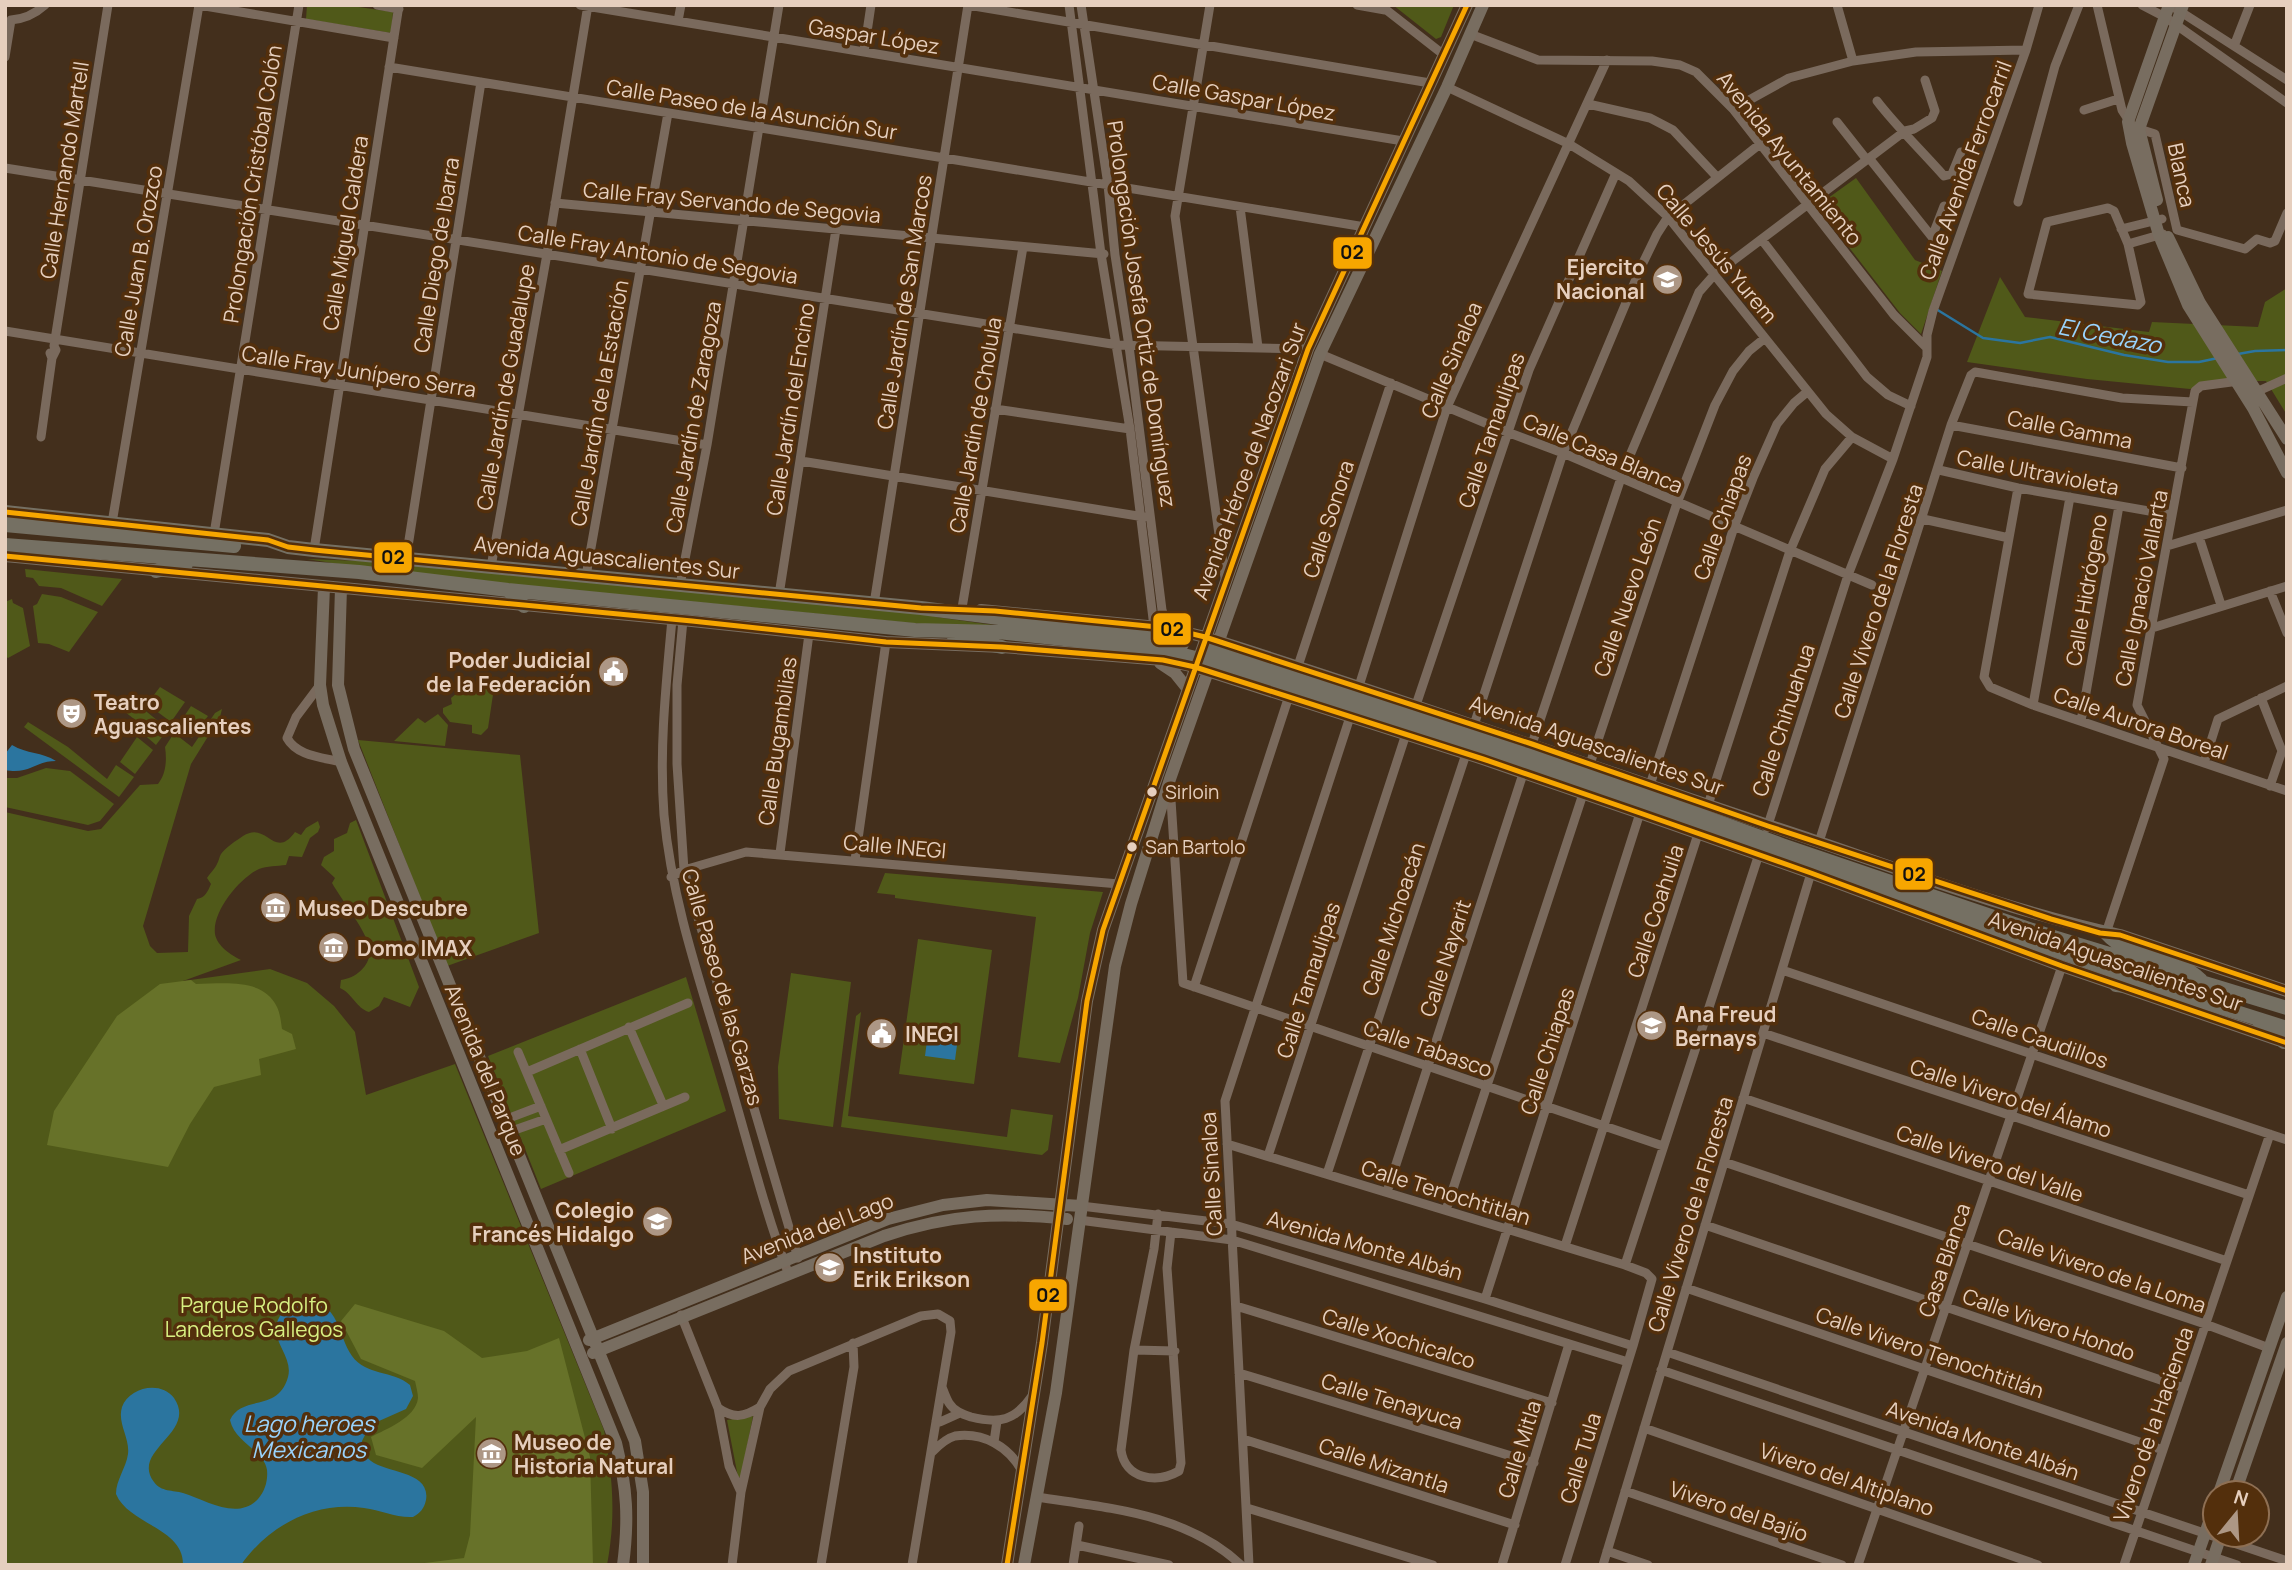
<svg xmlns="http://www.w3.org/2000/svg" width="2292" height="1570" font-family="Manrope,sans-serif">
	<rect width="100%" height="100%" fill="#432f1c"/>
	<path fill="#505919" d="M307,5H345L393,12L391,33L306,19Z
		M1393,5H1454L1441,37L1436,39Z
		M1856,178L1915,260L1942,271L1921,334L1900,313L1817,206Z
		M2000,277L2025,317L2149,332L2152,322L2258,327L2265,302L2287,288V415L2266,381H2221L2190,389L2087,379L1967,362Z
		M307,559L389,562L928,614L936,617L1000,626L921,624L387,572Z
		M25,569L122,579L102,606L61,588L39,586L33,578L26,577Z
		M42,594L61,597L98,612L69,652L49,644L38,643L33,606L37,604Z
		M12,599L13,603L23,608L30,646L8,658L5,656V602Z
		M465,684L494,688L488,728L481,735L472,733V725L450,722L443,713V708L452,704L451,698L462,689Z
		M160,687L185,702L171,722L147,704Z
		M135,706L142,708L168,729L156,745L140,731L143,726L120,708Z
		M191,706L208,716L192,738L177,727Z
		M222,709L220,717L191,764L143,926L150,946L157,953L188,952L189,916L197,899C205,898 208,891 211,884L207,878C210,873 215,869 217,864C219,861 219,857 221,854C225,848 237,840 243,836C267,820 274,861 295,832L301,835L306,828L318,821L320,827L318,832L310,838L302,857L289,856L286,865C277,866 267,866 259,869C240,878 212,911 215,934C217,946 231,955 241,960L183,981L270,969L307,983L334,1006L355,1032L366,1095L455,1064L604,1430C613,1478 616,1517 607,1565H5V812L88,831L101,829L140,785L158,784C166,774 167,760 165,747L174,733L192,747L215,713Z
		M438,714L448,725L445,746L394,741L418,718L425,723Z
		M28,722L68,747L107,779L116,765L134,777L119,797L24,727Z
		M137,737L153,750L135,774L120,762Z
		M358,740L520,755L539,933L447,966Z
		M46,768L70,771L114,804L100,821L88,825L5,807V778H17Z
		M356,820L419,987L410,1007L384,997L379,1006L369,1012C356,1008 353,994 340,988L341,980C357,978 373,964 369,946C365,929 341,899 332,883L335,878L321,865L324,857L334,851V839L347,833L350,823Z
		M885,873L1103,892L1090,933L1078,998L1060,1063L1018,1057L1036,917L895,898V895L877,893Z
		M918,939L992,950L974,1084L899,1074Z
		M791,973L851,982L833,1127L779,1119L778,1067Z
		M686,977L726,1111L541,1189L488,1056Z
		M861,1012L848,1116L1007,1137L1011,1109L1053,1115L1048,1150L1042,1155L841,1127L856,1016Z
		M753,1416L741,1477H738L727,1420Z"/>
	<path fill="#677229" d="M191,980L196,984C222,984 263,977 277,1007C280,1013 281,1022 282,1029L292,1034L296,1049L259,1059L261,1075L214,1087L190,1124L168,1167L47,1145L54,1111L117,1016L160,984Z
		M355,1304L444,1331L482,1358L527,1351L559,1338L590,1457L593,1565H409L464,1558L470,1535L476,1417L422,1468L376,1455L371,1437C386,1429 416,1418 418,1398C418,1393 416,1386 415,1381L361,1359L341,1321Z"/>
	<path fill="#2b759f" d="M12,745C27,754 42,752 56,761C35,761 29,775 5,770V754Z
		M929,1026L959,1030L955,1060L925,1056Z
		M307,1300C340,1304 337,1334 352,1356C366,1376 393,1370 410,1385L413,1396L406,1409L370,1425L362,1441C363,1449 364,1456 371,1461C386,1473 431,1471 426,1500C424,1509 420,1513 413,1517C396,1518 381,1510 364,1508C315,1501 269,1525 241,1565H183C184,1528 128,1524 116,1494C116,1480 126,1468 128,1454C130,1438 117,1423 122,1407C129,1387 161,1380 174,1398C198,1433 130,1450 154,1482C161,1492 173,1490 183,1493C206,1500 237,1521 258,1499C265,1491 268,1481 267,1470C264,1450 235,1443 230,1420C242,1394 278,1413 288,1377C294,1355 266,1339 280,1316C287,1306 296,1302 307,1300Z"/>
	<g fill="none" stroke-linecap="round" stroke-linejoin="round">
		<path stroke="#2b759f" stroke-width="2.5" d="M1936,309L1983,338L2020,343L2050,337L2124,355L2168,362H2199L2218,358
			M2238,354L2255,351L2287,350"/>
		<path stroke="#7a6a5d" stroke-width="9" d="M199,5L394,38
			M377,5L399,9
			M580,5L1403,141
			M968,5L1430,83
			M1069,5L1101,254L1130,429L1154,627
			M1081,5L1108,185L1115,255L1129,346L1162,610L1168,628
			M1210,5L1175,216L1225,578
			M1357,5L1385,10
			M1380,5L1444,55
			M1837,5L1853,61
			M2097,5L2122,110L2133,127L2155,134L2177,230L2245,249L2257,239L2270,243L2275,241L2287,213
			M2142,5L2165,17L2287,103
			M2170,5L2287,80
			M678,21L681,5
			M1470,34L1538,60L1652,61L1680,65L1696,72L1733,109L1894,315L1926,347
			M2234,46L2250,5
			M864,52L871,5
			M5,57L11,20C25,19 35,14 45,5
			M389,67L1365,227
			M1447,87L1569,144L1629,181L1668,217L1826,414L1852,437L1893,459
			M1877,101C1897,127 1921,150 1944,176L1952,174L1961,152
			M1588,104L1650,118L1673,130L1717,177
			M1733,109L1789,78L1853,61L1916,52L2026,50
			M2084,110L2118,99
			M1837,122L1867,160
			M1869,158L1932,237L1944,206
			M5,168L1118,345L1308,349
			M2018,202L2055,66L2079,5
			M555,203L1104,254
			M1240,207L1258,347
			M2108,208L2114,211L2128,244L2141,302L2138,305L2028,294L2047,222Z
			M2121,229L2162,219
			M1762,240L1867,377L1888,395L1911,406
			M2128,244L2163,234
			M5,331L707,445
			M1320,354L1507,432L1563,453L1872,585
			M52,358L56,350L54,346L108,5
			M2254,393L2287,378
			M995,409L1130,429
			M1951,425L2182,468
			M41,437L52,358L50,353
			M801,461L1144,517
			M1625,467L1699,292L1714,275L1905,131L1914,129L1932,118L1935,111L1925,80
			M1939,470L2018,488L2172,515
			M2018,488L1984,677L1990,687L2033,705L2287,791
			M1923,519L2009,538
			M112,523L199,5
			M214,534L299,5
			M2199,537L2221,605
			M2167,546L2287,510
			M314,550L399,5
			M406,559L481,82
			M491,567L547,254L588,5
			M586,576L668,113
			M680,585L707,445L779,5
			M2270,591L2287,633
			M779,595L836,229
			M874,604L968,5
			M962,608L1023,247
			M672,619C666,685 659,749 664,815C672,903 702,987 727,1072C747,1139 764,1209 789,1275
			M683,620L677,685V764L684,870L798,1258
			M2152,628L2287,586
			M1298,666L1391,383
			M320,685L296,717L287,738C297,756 321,757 341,762
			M1359,686L1447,407L1607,60
			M2261,698L2282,751L2270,786
			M1416,705L1529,370L1616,173
			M2033,705L2070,497
			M2081,721L2119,506
			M1474,725L1563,453L1641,267L1657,234L1668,217L1760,144
			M1532,744L1621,478
			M2204,763L2218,719L2287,686
			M1590,764L1677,503L1715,405L1733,371L1749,351L1765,338
			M1170,785L1183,983L1663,1146
			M1650,785L1734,527L1753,478L1777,424L1794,403L1807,392
			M1707,808L1790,551L1825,469L1852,437
			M1767,828L1848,575L1893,459L1927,357V335L1933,311L2026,50L2039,5
			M1819,842L1951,425L1971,375L1975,372L1981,373L2122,398L2193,402
			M780,853L809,634
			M855,860L886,642
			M671,877L684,870L746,852L1119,884
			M2106,933L2164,759L2137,705L2195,391L2201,386L2239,381
			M1782,970L2287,1140
			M1194,987L1289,696
			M629,1027L663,1105
			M1763,1033L2249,1195
			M580,1049L612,1129
			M518,1052L569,1173
			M527,1072L688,1003
			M1743,1098L2227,1261
			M504,1120L541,1106
			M509,1132L546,1119
			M1227,1144L1625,1265L1646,1273L1652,1279L1633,1346L1565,1565
			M559,1150L685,1097
			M1268,1156L1406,734
			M1724,1162L2205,1324L2269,1348
			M1327,1174L1466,754
			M1387,1192L1523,774
			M1081,1206L1231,1224L1485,1299L1633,1346
			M1446,1210L1583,794
			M1158,1214L1154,1249L1134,1350L1121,1450C1125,1479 1156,1484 1179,1471L1181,1463L1167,1268L1171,1232
			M1079,1220L1232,1240L1628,1362
			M1705,1225L2184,1388
			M1565,1246L1700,828
			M1625,1265L1760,851
			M1686,1288L2163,1450
			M1485,1299L1640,813
			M1236,1306L1552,1403
			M681,1315L718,1408L729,1466L741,1492
			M1134,1350L1175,1351
			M1667,1352L2287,1561
			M1661,1370L2237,1565
			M1239,1373L1534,1463
			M942,1387C944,1392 946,1398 949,1403C954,1411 962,1414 971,1417C999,1424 1015,1421 1032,1396
			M718,1408C734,1419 744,1417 760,1407
			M936,1421L940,1422L960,1413
			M1644,1428L2038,1565
			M1243,1439L1515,1525
			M994,1442L997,1421
			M932,1452C938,1446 947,1438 955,1436C984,1432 1009,1447 1022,1471
			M1625,1491L1842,1565
			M1037,1497C1107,1508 1186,1513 1241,1565
			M1247,1508L1433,1565
			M1077,1545L1169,1565
			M1607,1551L1648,1565
			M732,1565L741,1492L760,1407L770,1389L789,1371L921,1316L938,1314L950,1321L951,1332L912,1565
			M821,1565L854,1367L853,1343
			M1073,1565L1079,1526
			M1249,1565L1225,1101L1350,717
			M1502,1565L1569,1344
			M1603,1565L1811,873
			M1858,1565L2062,966
			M2124,1565L2270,1134"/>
		<path stroke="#786d60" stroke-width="12" d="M2169,5L2128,122L2132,143L2159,235L2188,305L2253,408L2287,473
			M2157,200L2139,129L2183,5
			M2168,237L2200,303L2287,439
			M5,556L692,621L886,642L1002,647L1163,660L1195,667L1483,759L1640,813L1811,873L2062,966L2278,1040
			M324,587L320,685L323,705L341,762L616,1443C627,1488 629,1519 623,1565
			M341,588L338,685L354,749L635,1441L643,1492V1565
			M981,610L1168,628L1205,637C1407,700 1606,772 1807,838C1910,873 2014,912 2120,935L2287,991
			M1160,663L1175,673L1187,688
			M589,1340L888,1219L943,1205L987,1200L1081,1206
			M593,1353L884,1236C950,1214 999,1212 1067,1219
			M2219,1493L2287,1297
			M2235,1493L2287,1343
			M1007,1565L1042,1343L1087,1001L1103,930L1308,349L1467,5
			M1024,1565L1056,1393L1115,966L1131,904L1170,779L1320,354L1447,87L1483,5
			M2194,1565L2215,1505
			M2211,1565L2221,1535"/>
		<path stroke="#757063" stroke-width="14" d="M5,512L268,540L288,547L314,550L921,608L1161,639L1182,644
			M5,525L234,546
			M5,545L359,572L508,590L915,630L998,632L1160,649L1254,673L1425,730L2198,1000L2287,1028
			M156,571L186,564
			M508,590L524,606
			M954,637L1002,647
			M1205,650L1235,657L1511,747L1782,845L2050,936L2287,1008
			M2106,933C2131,961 2171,952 2201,980
			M2116,985L2145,988
			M2258,1020L2269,1032L2284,1042"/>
		<defs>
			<path id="bus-1" d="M5,512L268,540L288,547L314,550L921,608L995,611L1168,628L1205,637L1532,744L1768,826L2051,919L2100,933L2120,935L2287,991
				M5,556L692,621L886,642L1002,647L1163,660L1195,667L1483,759L1640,813L1811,873L2062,966L2287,1043
				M1007,1565L1042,1343L1087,1001L1103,930L1308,349L1467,5"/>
		</defs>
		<use href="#bus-1" stroke="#532f0c" stroke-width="10"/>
		<use href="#bus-1" stroke="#f7a600" stroke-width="5"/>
	</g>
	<defs>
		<symbol id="school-disc" viewBox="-11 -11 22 22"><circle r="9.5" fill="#ad9785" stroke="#532f0c"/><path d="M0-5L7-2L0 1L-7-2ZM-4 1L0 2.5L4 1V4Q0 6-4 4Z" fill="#fff"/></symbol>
		<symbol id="civic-disc" viewBox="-11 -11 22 22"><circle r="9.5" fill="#ad9785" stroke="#532f0c"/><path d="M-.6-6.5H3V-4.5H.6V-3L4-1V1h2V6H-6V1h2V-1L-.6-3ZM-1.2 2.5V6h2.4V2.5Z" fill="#fff"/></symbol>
		<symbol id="theatre-disc" viewBox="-11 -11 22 22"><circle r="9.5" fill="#ad9785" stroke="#532f0c"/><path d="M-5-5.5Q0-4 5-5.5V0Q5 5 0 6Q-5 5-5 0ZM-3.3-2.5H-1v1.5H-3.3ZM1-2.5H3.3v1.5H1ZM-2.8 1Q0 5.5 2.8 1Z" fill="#fff"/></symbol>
		<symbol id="museum-disc" viewBox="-11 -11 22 22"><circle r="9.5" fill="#ad9785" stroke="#532f0c"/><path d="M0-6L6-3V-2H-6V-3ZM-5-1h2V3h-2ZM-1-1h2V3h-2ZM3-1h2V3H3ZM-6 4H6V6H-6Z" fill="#fff"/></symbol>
	</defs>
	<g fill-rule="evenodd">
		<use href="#school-disc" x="1650" y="262" width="35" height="35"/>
		<use href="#civic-disc" x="596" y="654" width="35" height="35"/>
		<use href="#theatre-disc" x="54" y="696" width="35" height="35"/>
		<use href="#museum-disc" x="258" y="890" width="35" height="35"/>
		<use href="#museum-disc" x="316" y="930" width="35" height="35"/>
		<use href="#school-disc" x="1634" y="1008" width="35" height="35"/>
		<use href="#civic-disc" x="864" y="1016" width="35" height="35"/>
		<use href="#school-disc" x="640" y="1204" width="35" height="35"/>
		<use href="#school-disc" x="812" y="1250" width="35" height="35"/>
		<use href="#museum-disc" x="474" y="1436" width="35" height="35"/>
	</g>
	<g fill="#e6cfbe" stroke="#532f0c" stroke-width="2.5">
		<circle cx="1152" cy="792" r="6"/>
		<circle cx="1132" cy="847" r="6"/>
	</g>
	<g text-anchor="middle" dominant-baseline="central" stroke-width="7" stroke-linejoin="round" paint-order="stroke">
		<g font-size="19" fill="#e6cfbe" stroke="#532f0c" text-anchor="start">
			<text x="1165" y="792">Sirloin</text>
			<text x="1145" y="847">San Bartolo</text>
		</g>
		<g font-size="21" fill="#e6cfbe" stroke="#532f0c">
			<text transform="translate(874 36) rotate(9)">Gaspar López</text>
			<text transform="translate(1244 97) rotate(10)">Calle Gaspar López</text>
			<text transform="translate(752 109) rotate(9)">Calle Paseo de la Asunción Sur</text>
			<text transform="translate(1790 158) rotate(51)">Avenida Ayuntamiento</text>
			<text transform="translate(64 170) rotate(-81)">Calle Hernando Martell</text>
			<text transform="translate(1965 170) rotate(-70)">Calle Avenida Ferrocarril</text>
			<text transform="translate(2182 175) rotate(78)">Blanca</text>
			<text transform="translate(252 184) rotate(-81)">Prolongación Cristóbal Colón</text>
			<text transform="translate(732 202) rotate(5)">Calle Fray Servando de Segovia</text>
			<text transform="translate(345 233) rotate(-81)">Calle Miguel Caldera</text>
			<text transform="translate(1717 253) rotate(50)">Calle Jesús Yurem</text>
			<text transform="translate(658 254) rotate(9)">Calle Fray Antonio de Segovia</text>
			<text transform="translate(436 255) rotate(-81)">Calle Diego de Ibarra</text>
			<text transform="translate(138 261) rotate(-80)">Calle Juan B. Orozco</text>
			<text transform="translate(904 302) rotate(-81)">Calle Jardín de San Marcos</text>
			<text transform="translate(1142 314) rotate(82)">Prolongación Josefa Ortiz de Domínguez</text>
			<text transform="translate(1451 360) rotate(-67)">Calle Sinaloa</text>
			<text transform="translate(359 371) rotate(9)">Calle Fray Junípero Serra</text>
			<text transform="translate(505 387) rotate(-80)">Calle Jardín de Guadalupe</text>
			<text transform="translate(599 403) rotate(-80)">Calle Jardín de la Estación</text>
			<text transform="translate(790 409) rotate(-81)">Calle Jardín del Encino</text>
			<text transform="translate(693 417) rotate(-80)">Calle Jardín de Zaragoza</text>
			<text transform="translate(975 425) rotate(-80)">Calle Jardín de Cholula</text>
			<text transform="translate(2070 429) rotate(11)">Calle Gamma</text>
			<text transform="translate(1491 430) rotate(-71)">Calle Tamaulipas</text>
			<text transform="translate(1603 453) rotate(23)">Calle Casa Blanca</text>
			<text transform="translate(1249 461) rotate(-70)">Avenida Héroe de Nacozari Sur</text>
			<text transform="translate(2038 472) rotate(11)">Calle Ultravioleta</text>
			<text transform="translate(1722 517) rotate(-70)">Calle Chiapas</text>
			<text transform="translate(1328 519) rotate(-72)">Calle Sonora</text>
			<text transform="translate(607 557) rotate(6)">Avenida Aguascalientes Sur</text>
			<text transform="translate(2141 588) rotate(-79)">Calle Ignacio Vallarta</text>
			<text transform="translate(2086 590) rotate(-80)">Calle Hidrógeno</text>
			<text transform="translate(1627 597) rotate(-71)">Calle Nuevo León</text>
			<text transform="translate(1878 601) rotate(-72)">Calle Vivero de la Floresta</text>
			<text transform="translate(1783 720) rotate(-72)">Calle Chihuahua</text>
			<text transform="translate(2141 723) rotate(19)">Calle Aurora Boreal</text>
			<text transform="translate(777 741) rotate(-82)">Calle Bugambilias</text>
			<text transform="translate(1597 745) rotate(19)">Avenida Aguascalientes Sur</text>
			<text transform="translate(895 846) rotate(5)">Calle INEGI</text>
			<text transform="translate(1655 911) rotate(-72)">Calle Coahuila</text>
			<text transform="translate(1393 919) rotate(-72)">Calle Michoacán</text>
			<text transform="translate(1445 958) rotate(-72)">Calle Nayarit</text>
			<text transform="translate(2116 961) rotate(19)">Avenida Aguascalientes Sur</text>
			<text transform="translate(1308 980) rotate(-72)">Calle Tamaulipas</text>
			<text transform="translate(723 987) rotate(74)">Calle Paseo de las Garzas</text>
			<text transform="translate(2040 1038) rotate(19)">Calle Caudillos</text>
			<text transform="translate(1428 1048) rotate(19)">Calle Tabasco</text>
			<text transform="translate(1547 1051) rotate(-72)">Calle Chiapas</text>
			<text transform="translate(486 1070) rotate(68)">Avenida del Parque</text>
			<text transform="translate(2011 1098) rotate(18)">Calle Vivero del Álamo</text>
			<text transform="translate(1990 1163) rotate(19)">Calle Vivero del Valle</text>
			<text transform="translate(1211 1174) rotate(-93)">Calle Sinaloa</text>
			<text transform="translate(1446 1192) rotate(17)">Calle Tenochtitlan</text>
			<text transform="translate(1690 1214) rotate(-73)">Calle Vivero de la Floresta</text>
			<text transform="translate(817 1228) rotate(-21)">Avenida del Lago</text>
			<text transform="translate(1365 1245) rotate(16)">Avenida Monte Albán</text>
			<text transform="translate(1944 1260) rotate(-71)">Casa Blanca</text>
			<text transform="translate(2102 1270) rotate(19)">Calle Vivero de la Loma</text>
			<text transform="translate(2049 1324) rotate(19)">Calle Vivero Hondo</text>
			<text transform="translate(1399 1338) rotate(17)">Calle Xochicalco</text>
			<text transform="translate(1930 1352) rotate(19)">Calle Vivero Tenochtitlán</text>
			<text transform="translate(1392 1401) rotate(17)">Calle Tenayuca</text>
			<text transform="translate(2153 1424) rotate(-71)">Vivero de la Hacienda</text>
			<text transform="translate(1983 1440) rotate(19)">Avenida Monte Albán</text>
			<text transform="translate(1519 1449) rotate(-73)">Calle Mitla</text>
			<text transform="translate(1580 1458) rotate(-73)">Calle Tula</text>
			<text transform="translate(1384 1465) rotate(18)">Calle Mizantla</text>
			<text transform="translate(1847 1479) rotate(19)">Vivero del Altiplano</text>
			<text transform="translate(1739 1511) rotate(19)">Vivero del Bajío</text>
		</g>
		<g font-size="21" font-weight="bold" fill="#e6cfbe" stroke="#532f0c" text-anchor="start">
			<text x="1645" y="267" text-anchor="end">Ejercito<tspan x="1645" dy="24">Nacional</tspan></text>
			<text x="591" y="660" text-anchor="end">Poder Judicial<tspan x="591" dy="24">de la Federación</tspan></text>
			<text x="94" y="702">Teatro<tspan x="94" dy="24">Aguascalientes</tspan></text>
			<text x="298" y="908">Museo Descubre</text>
			<text x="357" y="948">Domo IMAX</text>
			<text x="1675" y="1014">Ana Freud<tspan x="1675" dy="24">Bernays</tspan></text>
			<text x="905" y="1034">INEGI</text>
			<text x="634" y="1210" text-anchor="end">Colegio<tspan x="634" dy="24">Francés Hidalgo</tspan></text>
			<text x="853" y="1255">Instituto<tspan x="853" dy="24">Erik Erikson</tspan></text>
			<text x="514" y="1442">Museo de<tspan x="514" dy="24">Historia Natural</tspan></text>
		</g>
		<g font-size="21" fill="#d8f082" stroke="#532f0c">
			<text x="254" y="1305">Parque Rodolfo<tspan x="254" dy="24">Landeros Gallegos</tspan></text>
		</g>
		<g font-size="23" font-style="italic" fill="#99d3fc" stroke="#532f0c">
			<text transform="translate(2110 335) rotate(11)">El Cedazo</text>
			<text x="309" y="1423">Lago heroes<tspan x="309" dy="26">Mexicanos</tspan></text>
		</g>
	</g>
	<g stroke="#532f0c" stroke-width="2.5">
		<rect x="1332" y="236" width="41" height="34" rx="7" fill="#f7a600"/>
		<rect x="373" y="541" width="40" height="33" rx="7" fill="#f7a600"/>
		<rect x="1152" y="612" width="40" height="34" rx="7" fill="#f7a600"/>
		<rect x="1894" y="857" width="40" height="34" rx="7" fill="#f7a600"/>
		<rect x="1028" y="1278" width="40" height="34" rx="7" fill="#f7a600"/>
	</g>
	<g font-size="19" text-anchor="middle" font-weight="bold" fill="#111">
		<text x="1352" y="259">02</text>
		<text x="393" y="564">02</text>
		<text x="1172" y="636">02</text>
		<text x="1914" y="881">02</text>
		<text x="1048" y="1302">02</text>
	</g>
	<rect width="2292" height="1570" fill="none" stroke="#e6cfbe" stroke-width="14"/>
	<g transform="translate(2236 1514) rotate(18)"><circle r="33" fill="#532f0c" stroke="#8e6f53" stroke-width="2"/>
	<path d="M0-5L12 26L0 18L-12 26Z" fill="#ad9785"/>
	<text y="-10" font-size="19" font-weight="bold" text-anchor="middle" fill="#e6cfbe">N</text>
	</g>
</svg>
